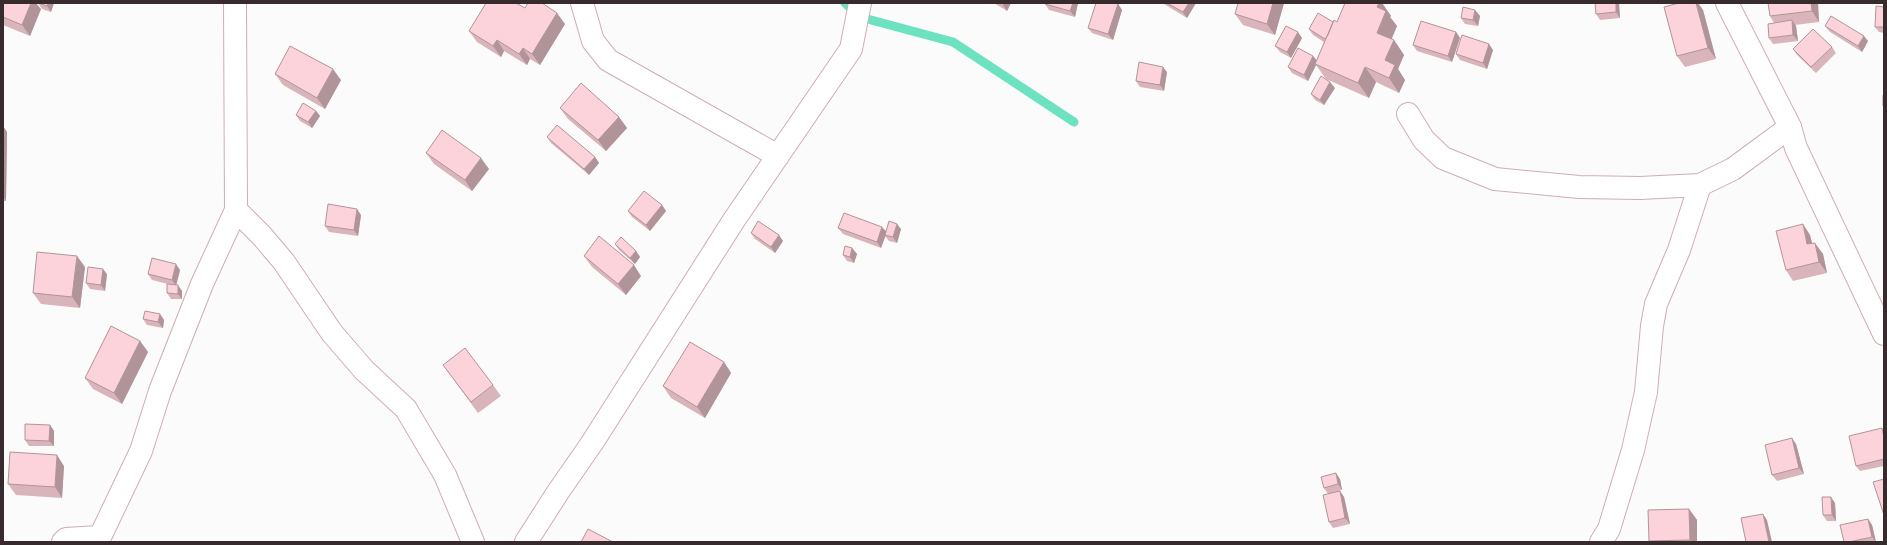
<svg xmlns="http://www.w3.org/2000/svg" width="1887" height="545" font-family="Lato,sans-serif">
	<rect width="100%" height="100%" fill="#fbfbfb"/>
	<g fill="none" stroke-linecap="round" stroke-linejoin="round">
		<path stroke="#6ce2c0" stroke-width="9" d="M845,3L860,17L953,42L1074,122"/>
		<defs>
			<path id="street" d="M582,3L593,41L608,60L778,156
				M1408,114L1424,140L1443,158L1495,179L1579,187L1640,188L1700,185L1733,169L1790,127
				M236,210L262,236L284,262L332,333L364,370L406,409L445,475L473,542
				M63,542L66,539L100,537L141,451L160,391L202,284L236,210L235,3
				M526,542L558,492L592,443L734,220L851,49L860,3
				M1601,542L1609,529L1633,450L1646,392L1652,326L1656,304L1679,250L1700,185"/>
			<path id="secondary" d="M1727,3L1790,127L1796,148L1884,334"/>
		</defs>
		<use href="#street" stroke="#cfadb3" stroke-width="24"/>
		<use href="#secondary" stroke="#cfadb3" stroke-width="24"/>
		<use href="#street" stroke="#fff" stroke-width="22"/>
		<use href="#secondary" stroke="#fff" stroke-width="22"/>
	</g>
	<path fill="#d9b5bb" d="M3,3L41,9L30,36L3,25Z
		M38,3H54L51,12L42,9Z
		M994,3H1011L1007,11Z
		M1045,3H1078L1075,17L1049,10L1045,4Z
		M1163,3H1196L1187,18L1164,4Z
		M1284,3L1275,35L1243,25L1235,14Z
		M1345,3H1382L1391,16L1390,17L1397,26L1391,39L1394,40L1404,55L1398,69L1405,80L1399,93L1376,82L1369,98L1326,79L1316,65L1308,81L1292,73L1288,67L1313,56L1317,61L1324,42L1313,35L1309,29L1333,22H1337Z
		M1595,3H1619L1620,18L1600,20L1596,14Z
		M1679,3H1698L1703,10L1716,59L1685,67L1677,56Z
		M1768,3H1818L1819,22L1795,25L1796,26L1798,41L1773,44L1769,38L1774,23L1770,16Z
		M1118,4L1122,10L1113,40L1092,33L1088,28Z
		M1884,7V33L1879,32L1875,27Z
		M525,8L565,24L540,65L530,59L527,65L504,51L501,57L477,42L469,31Z
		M1475,10L1480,16L1478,26L1465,24L1461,18Z
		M1825,26L1868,41L1862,52L1830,32Z
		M1456,32L1460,38L1452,62L1417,51L1413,45Z
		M1302,38L1291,58L1280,52L1275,46Z
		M1832,47L1836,53L1816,73L1797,55L1793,49Z
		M1493,50L1487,69L1460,60L1456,54Z
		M1167,72L1164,91L1140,87L1136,81Z
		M275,74L341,80L325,109L283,85Z
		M1335,88L1324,105L1315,100L1311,94Z
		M560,108L619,117L627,128L606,151L568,119Z
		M316,111L320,116L312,128L300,121L296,115Z
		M3,126L7,132L6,201H3Z
		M547,137L595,157L599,163L589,175L551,143Z
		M426,153L489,169L472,191L434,164Z
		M662,205L666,211L650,231L632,217L628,211Z
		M361,215L358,236L329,232L325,226Z
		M838,228L886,231L901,229L897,243L889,241L885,236L881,248L843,234Z
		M751,233L783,241L775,253L755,239Z
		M1810,235L1812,243L1823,254L1827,273L1793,281L1786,270Z
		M615,244L636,251L640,257L635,264L619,250Z
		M852,248L857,254L854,263L847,261L843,255Z
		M584,256L641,276L626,295L592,267Z
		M85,267L80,308L41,304L33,293Z
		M180,270L176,285L182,291V299H171L167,293L172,285L152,280L148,274Z
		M107,274L105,291L90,289L86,283Z
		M160,314L164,320L163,328L147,325L143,319Z
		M140,341L148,352L122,404L93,389L85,378Z
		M724,362L731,373L705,418L671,398L663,386Z
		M443,365L493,385L501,396L478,413Z
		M50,425L54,431V446H29L25,440Z
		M1884,431V466L1860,471L1856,466Z
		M1796,444L1804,474L1777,481L1772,475Z
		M64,466L62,498L16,495L8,484Z
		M1340,479L1342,490L1331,493L1340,491L1344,497L1350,524L1333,528L1329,522L1328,494L1324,488Z
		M1835,503L1836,521H1827L1823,515Z
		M1689,509L1697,520V542H1650L1649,541Z
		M1868,519L1872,525L1876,542H1844Z"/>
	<path fill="#b09499" d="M31,3H36L41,9L30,36L22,25Z
		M48,3H54L51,12L47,6Z
		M1004,3H1011L1007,11L1003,5Z
		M1073,3H1078L1075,17L1070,11Z
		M1189,3H1196L1187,18L1183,12Z
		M1273,3H1284L1275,35L1267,24Z
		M1379,3H1382L1391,16L1390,17L1397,26L1388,48L1377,33V7Z
		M1616,3H1619L1620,18L1616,12Z
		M1696,3H1698L1703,10L1716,59L1708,48Z
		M1811,3H1818L1819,22L1812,11Z
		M1118,4L1122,10L1113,40L1108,34Z
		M1475,10L1480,16L1478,26L1473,20Z
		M557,13L565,24L540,65L532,54Z
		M1792,20L1796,26L1798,41L1793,35Z
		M1298,32L1302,38L1291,58L1287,52Z
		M1456,32L1460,38L1452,62L1448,56Z
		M1864,36L1868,41L1862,52L1858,46Z
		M497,40L504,51L501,57L493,46Z
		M1394,40L1404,55L1398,69L1405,80L1399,93L1389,78L1385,60Z
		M1489,44L1493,50L1487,69L1483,63Z
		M523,48L530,59L527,65L519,54Z
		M1313,56L1318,62L1315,64L1316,65L1308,81L1304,75Z
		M1163,67L1167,72L1164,91L1160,85Z
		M1365,67L1376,82L1369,98L1358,83Z
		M333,69L341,80L325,109L317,98Z
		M1330,82L1335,88L1324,105L1320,100Z
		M316,111L320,116L312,128L308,122Z
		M619,117L627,128L606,151L598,140Z
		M3,126L7,132L6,201L3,196Z
		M595,157L599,163L589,175L584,169Z
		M481,158L489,169L472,191L465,180Z
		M662,205L666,211L650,231L646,225Z
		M357,209L361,215L358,236L354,230Z
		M897,224L901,229L897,243L893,237Z
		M1803,224L1810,235L1815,255L1807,244Z
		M882,227L887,232L881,248L877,242Z
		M779,235L783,241L775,253L771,247Z
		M1815,243L1823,254L1827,273L1819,262Z
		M852,248L857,254L854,263L850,257Z
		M636,251L640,257L635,264L630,258Z
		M77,256L85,267L80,308L72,297Z
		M176,264L180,270L176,286L172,280Z
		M634,265L641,276L626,295L618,284Z
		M103,269L107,274L105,291L101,285Z
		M178,285L182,291V299L178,294Z
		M160,314L164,320L163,328L158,322Z
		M140,341L148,352L122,404L114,393Z
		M724,362L731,373L705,418L697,407Z
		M50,425L54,431V446L49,441Z
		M1792,438L1796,444L1804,474L1799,468Z
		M57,455L64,466L62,498L55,487Z
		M1336,473L1340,479L1342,490L1338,484Z
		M1340,491L1344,497L1350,524L1345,518Z
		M1831,497L1835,503L1836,521L1832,515Z
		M1689,509L1697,520V542H1691L1690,540Z
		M1763,514L1767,520L1772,542H1769Z
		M1868,519L1872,525L1876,542L1872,537Z"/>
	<path fill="#fcd3da" stroke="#b09499" d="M3,3H31L22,25L3,17Z
		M39,3H48L47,6Z
		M486,3H516L525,8L528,3H542L557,13L532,54L523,48L519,54L497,40L493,46L469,31Z
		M1045,3H1073L1070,11L1045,4Z
		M1096,3H1113L1118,4L1108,34L1088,28Z
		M1167,3H1189L1183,12Z
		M1238,3H1273L1267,24L1235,14Z
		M1345,3H1379L1377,7L1386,11L1377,33L1394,40L1385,60L1395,65L1389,78L1365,67L1358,83L1315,64L1334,20L1337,22Z
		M1595,3H1616V12L1596,14Z
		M1679,3H1696L1708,48L1677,56L1664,7Z
		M1768,3H1811L1812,11L1770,16Z
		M1876,6L1884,7V27H1875Z
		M1463,7L1475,10L1473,20L1461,18Z
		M1318,13L1333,22L1328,35L1325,39L1309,29Z
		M1831,16L1864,36L1858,46L1825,26Z
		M1792,20L1793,35L1769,38L1768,24Z
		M1421,21L1456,32L1448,56L1413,45Z
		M1286,26L1298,32L1287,52L1275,46Z
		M1813,29L1832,47L1811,67L1793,49Z
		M1462,35L1489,44L1483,63L1456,54Z
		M290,46L333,69L317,98L275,74Z
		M1298,48L1313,56L1304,75L1288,67Z
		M1139,62L1163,67L1160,85L1136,81Z
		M1321,76L1330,82L1320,100L1311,94Z
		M581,83L619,117L598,140L560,108Z
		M1883,95H1884V106H1883Z
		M303,103L316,111L308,122L296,115Z
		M557,125L595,157L584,169L547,137Z
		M442,130L481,158L465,180L426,153Z
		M644,191L662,205L646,225L628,211Z
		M328,204L357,209L354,230L325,226Z
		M844,213L882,227L877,242L838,228Z
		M758,221L779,235L771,247L751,233Z
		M889,221L897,224L893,237L885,235Z
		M1803,224L1807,244L1815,243L1819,262L1786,270L1776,231Z
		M599,236L634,265L618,284L584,256Z
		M621,237L636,251L630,258L615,244Z
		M845,246L852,248L850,257L843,255Z
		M37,252L77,256L72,297L33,293Z
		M152,258L176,264L172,280L148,274Z
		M88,267L103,269L101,285L86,283Z
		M167,284L178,285V294L167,293Z
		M145,311L160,314L158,322L143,319Z
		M111,326L140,341L114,393L85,378Z
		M690,342L724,362L697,407L663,386Z
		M465,348L493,385L471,402L443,365Z
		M25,424L50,425L49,441L25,440Z
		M1882,428L1884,437V459L1856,466L1849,436Z
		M1792,438L1799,468L1772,475L1765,445Z
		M10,452L57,455L55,487L8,484Z
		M1336,473L1338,484L1324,488L1321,477Z
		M1884,479V515L1873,482Z
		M1340,491L1345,518L1329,522L1323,495Z
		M1822,497H1831L1832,515H1823Z
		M1689,509L1690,540L1649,541L1648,510Z
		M1763,514L1769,542H1746L1741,518Z
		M1868,519L1872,537L1849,542H1844L1840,525Z
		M588,529L613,542H581Z"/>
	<rect width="1887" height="545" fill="none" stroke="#382b2e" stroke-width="8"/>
</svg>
